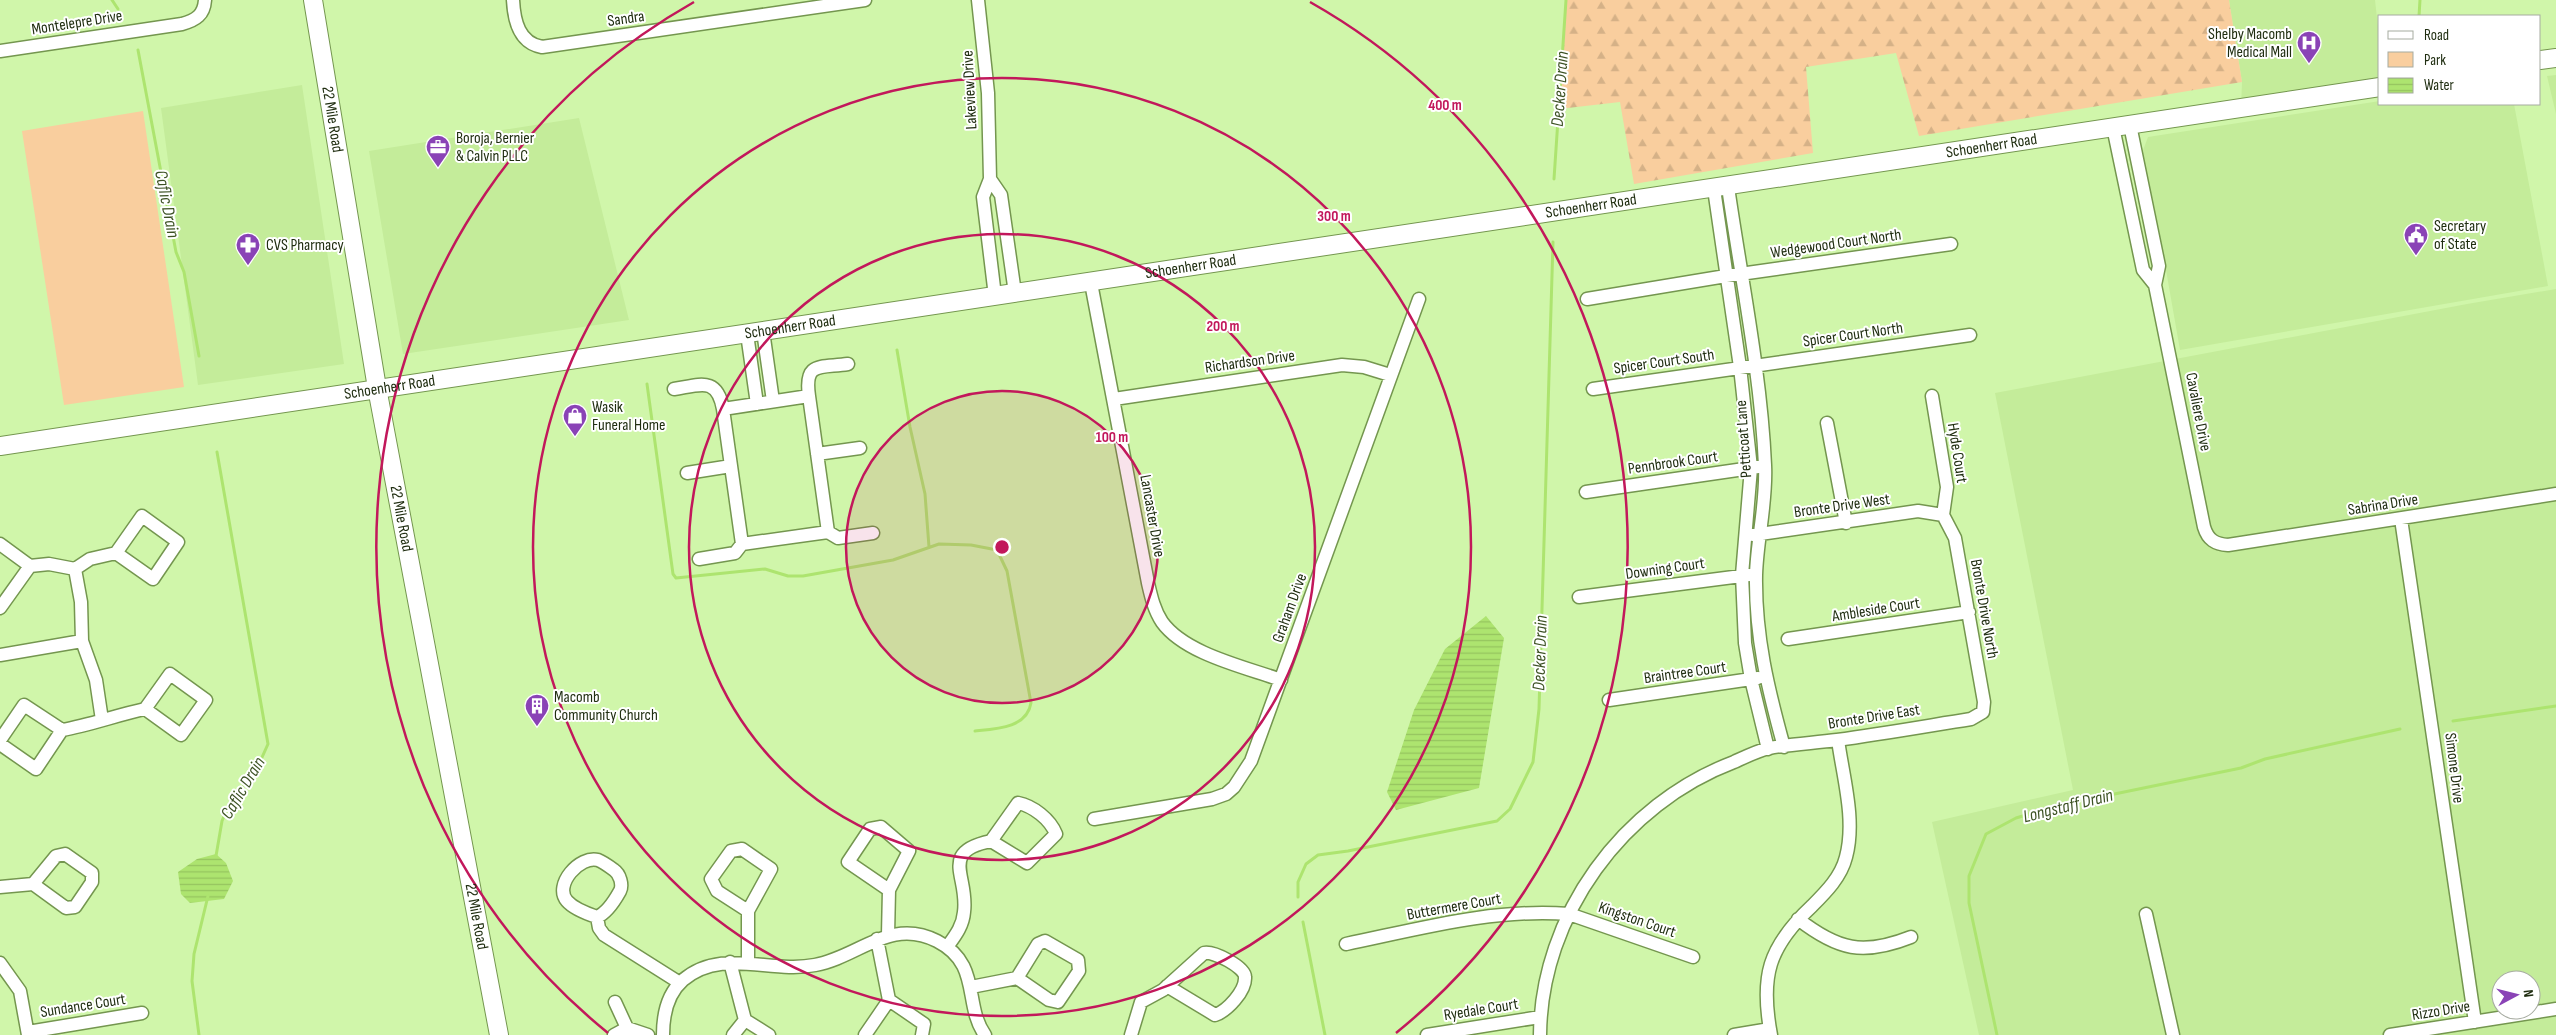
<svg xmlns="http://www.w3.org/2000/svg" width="2556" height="1035" font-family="'Sofia Sans Condensed',sans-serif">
	<defs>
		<pattern id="forest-firs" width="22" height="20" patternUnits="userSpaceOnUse" patternTransform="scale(1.25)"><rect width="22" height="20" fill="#f9ce9e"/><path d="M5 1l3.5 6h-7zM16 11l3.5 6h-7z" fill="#d5b187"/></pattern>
		<pattern id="water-rules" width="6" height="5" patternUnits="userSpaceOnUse" patternTransform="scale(1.25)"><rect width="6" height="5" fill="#ade46f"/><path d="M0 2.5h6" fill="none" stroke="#95c45f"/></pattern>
	</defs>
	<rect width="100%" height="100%" fill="#d0f6aa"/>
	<path fill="#c4ec9a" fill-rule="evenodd" d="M2229,0H2375L2380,45V84L2241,108L2242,82Z
		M2556,75V114L2547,76Z
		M302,85L344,364L198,385L161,108Z
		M2380,101V104H2514L2548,286L2180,350L2159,230L2142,153L2148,137Z
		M579,118L629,320L403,354L369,151Z
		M2556,289V1035H1979L1932,822L2073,790L1995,393L2467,304ZM2501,980H2531V1010H2501Z"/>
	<path fill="#f9ce9e" d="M143,111L184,387L64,405L22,131Z"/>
	<path fill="url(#forest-firs)" d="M1566,0H2229L2242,82L1919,136L1896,53L1806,67L1813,153L1634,184L1620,102L1559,109Z"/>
	<path fill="url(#water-rules)" d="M1486,616L1504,638L1479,788L1396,810L1387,792L1414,710L1445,649Z
		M216,854L226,863L233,881L224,899L190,903L181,894L178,872L197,859Z"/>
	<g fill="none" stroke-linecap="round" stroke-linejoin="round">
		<path stroke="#ade46f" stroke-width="3" d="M112,0L118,9
			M2419,16L2420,0
			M138,50L176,252L184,272L199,356
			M1554,179L1566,0
			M897,350L910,427L925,494L929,547
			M647,384L673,574L676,578L765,569L788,576H803L893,560L939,544L971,545L997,550L1007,571L1031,703C1027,728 996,729 975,731
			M2453,721L2556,706
			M216,856L222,821L227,809L259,764L268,744L217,452
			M1298,897V882L1306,864L1318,855L1348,851L1497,821L1510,809L1533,762L1539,709L1553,242
			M1303,922L1325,1035
			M199,1035L192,981L194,954L208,896
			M1997,1035L1969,903V876L1986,834L2016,818L2056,806L2241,768L2265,759L2400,729"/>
		<defs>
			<path id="street" d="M513,0C514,21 519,43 542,47L865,0
				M978,0L988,93L990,179
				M0,51L182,24C196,20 204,15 205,0
				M2130,125L2159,266L2155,285L2204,527C2208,540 2215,544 2228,545L2556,494
				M2113,127L2143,270L2155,285
				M1728,187C1741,277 1761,374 1765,465C1767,502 1757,539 1756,575C1755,636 1768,689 1784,747
				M1714,189L1740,367L1751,468L1742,575L1745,643L1751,679L1768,749
				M1091,283L1148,583C1151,596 1154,610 1162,622C1185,654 1245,667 1281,680
				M995,296L983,197L990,179L1001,195L1015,293
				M1587,299L1726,276L1951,244
				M763,331L773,401
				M747,334L757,404
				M674,389C700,385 717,376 723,409
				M1593,389L1970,335
				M809,396L828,532L742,544L723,409Z
				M809,396C804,361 820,368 848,364
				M1932,396L1947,487L1943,515
				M1114,399L1342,365L1364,367L1390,375
				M1827,423L1846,523
				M817,454L860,448
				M687,473L731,466
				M1586,492L1758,467
				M2401,519L2475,1022
				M828,532L838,538L873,533
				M1753,535L1918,511L1943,515
				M0,544L30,566
				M699,559L735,553L742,544
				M75,569L90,559L116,553L153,579L178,542L142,516L116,553
				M75,569L81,602L82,641L96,680L102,720
				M1579,597L1749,575
				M0,608L30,566L49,564L75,569
				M1788,639L1969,612
				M0,655L82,641
				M1609,700L1758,678
				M0,740L24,705L62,730C90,725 117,715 145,709L170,674L206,700L181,735L145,709
				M0,744L36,769L62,730
				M1094,819L1212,799L1226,794L1234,787L1251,761L1419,299
				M0,887L33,884L66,908L75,907L92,882V873L65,854L56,856L33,884
				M2146,914L2173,1035
				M597,917C588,914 573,908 567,901C553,885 580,855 598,860C603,862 610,867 614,870C620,874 623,885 620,891C615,900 607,913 597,917L599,928L604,935L680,983
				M1798,919C1838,950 1863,956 1911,937
				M888,935L889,890L909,851L881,827L870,829L848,862L889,890
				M877,939L889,1000L924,1024L922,1035
				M1346,944C1419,929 1494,908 1569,914L1693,957
				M947,947C955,936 963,926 964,912C969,876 938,852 991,841L1027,863L1056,834C1050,819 1033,806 1018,803L991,841
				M730,962L745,1020L769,1035
				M0,963L20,991L28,1035
				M748,964V911L771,869L742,849L731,851L711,879L717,891L748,911
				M971,987L1017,978L1049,1000L1058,1002L1079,971L1078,960L1045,941L1038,944L1017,978
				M615,1002L627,1028
				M28,1032L142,1013
				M614,1035L627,1028L648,1035
				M663,1035C663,1015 667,994 683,980C722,947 770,974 815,965C859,957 890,917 937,941C982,964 963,1004 985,1035
				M733,1035L745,1020
				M865,1035L889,1000
				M1131,1035L1141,1002L1163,990L1204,953C1214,951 1245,967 1245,977C1246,991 1227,1011 1215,1015L1167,986
				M1427,1035L1540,1017
				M1540,1035C1541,915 1623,804 1734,762C1745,757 1757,751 1769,748C1791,744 1814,743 1837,740C1882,734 1927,726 1971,719L1983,712L1984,702L1955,538L1943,515
				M1734,1035L1770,1029
				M1771,1035C1760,977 1768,947 1812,906C1826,892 1841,877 1846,857C1856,820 1843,777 1838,740
				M2390,1035L2556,1009"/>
			<g id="secondary">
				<path id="s1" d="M313,0L377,388L499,1035"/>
				<path d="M2540,60L2556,58"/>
				<path id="s2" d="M0,446L2380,87"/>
			</g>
		</defs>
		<use href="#street" stroke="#74964f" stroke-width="15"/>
		<use href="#secondary" stroke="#74964f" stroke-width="20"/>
		<use href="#street" stroke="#fff" stroke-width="12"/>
		<use href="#secondary" stroke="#fff" stroke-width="18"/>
	</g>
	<circle cx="1002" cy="547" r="156" fill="#c2185b" fill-opacity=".12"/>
	<g fill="none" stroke="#c2185b" stroke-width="2.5">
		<circle cx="1002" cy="547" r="156"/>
		<circle cx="1002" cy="547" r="313"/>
		<circle cx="1002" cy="547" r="469"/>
		<path d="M608 1033A626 626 0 0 1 694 2M1310 2A626 626 0 0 1 1396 1033"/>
	</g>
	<defs>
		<symbol id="hospital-pin" viewBox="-11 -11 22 30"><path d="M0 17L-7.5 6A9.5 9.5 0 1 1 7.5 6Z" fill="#8a43b6" stroke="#fff"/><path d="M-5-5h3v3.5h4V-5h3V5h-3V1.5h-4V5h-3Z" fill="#fff"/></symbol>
		<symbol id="office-pin" viewBox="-11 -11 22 30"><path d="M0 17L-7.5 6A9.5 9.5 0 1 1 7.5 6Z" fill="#8a43b6" stroke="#fff"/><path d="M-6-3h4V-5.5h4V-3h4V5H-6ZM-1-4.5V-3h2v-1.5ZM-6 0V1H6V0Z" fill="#fff"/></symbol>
		<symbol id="civic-pin" viewBox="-11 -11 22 30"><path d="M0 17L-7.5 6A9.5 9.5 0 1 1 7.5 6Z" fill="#8a43b6" stroke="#fff"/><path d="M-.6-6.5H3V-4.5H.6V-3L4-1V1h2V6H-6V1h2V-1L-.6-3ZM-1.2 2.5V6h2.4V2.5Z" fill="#fff"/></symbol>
		<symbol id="pharmacy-pin" viewBox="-11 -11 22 30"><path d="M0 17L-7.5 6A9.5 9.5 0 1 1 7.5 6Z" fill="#8a43b6" stroke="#fff"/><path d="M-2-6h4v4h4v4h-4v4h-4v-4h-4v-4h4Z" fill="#fff"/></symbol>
		<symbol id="shop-pin" viewBox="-11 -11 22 30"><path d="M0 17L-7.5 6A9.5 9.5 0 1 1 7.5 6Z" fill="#8a43b6" stroke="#fff"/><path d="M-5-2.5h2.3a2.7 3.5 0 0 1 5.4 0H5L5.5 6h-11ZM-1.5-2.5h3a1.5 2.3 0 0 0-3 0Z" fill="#fff"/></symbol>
		<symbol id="building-pin" viewBox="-11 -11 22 30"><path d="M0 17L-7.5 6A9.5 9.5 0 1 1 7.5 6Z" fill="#8a43b6" stroke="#fff"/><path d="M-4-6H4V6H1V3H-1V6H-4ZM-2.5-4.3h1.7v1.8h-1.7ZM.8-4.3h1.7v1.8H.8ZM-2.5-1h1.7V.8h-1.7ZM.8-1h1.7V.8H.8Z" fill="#fff"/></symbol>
	</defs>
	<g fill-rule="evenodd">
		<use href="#hospital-pin" x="2295" y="29" width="28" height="38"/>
		<use href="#office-pin" x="424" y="133" width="28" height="38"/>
		<use href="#civic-pin" x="2402" y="221" width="28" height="38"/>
		<use href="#pharmacy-pin" x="234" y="231" width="28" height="38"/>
		<use href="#shop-pin" x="561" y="402" width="28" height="38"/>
		<use href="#building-pin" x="523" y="692" width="28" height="38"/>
	</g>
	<g text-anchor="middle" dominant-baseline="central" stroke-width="4" stroke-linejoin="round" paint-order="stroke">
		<g font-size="16" fill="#202e11" stroke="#fff">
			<text transform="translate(626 19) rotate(-8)">Sandra</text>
			<text transform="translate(77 23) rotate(-9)">Montelepre Drive</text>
			<text transform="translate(970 90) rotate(-93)">Lakeview Drive</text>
			<text stroke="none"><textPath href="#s1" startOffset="121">22 Mile Road</textPath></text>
			<text stroke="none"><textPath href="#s2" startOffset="2014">Schoenherr Road</textPath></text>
			<text stroke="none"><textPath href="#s2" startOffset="1609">Schoenherr Road</textPath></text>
			<text transform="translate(1836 244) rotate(-8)">Wedgewood Court North</text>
			<text stroke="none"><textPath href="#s2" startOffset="1204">Schoenherr Road</textPath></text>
			<text stroke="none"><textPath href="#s2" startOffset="799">Schoenherr Road</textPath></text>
			<text transform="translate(1853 335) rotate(-8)">Spicer Court North</text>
			<text transform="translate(1250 362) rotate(-8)">Richardson Drive</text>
			<text transform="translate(1664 362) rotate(-8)">Spicer Court South</text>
			<text stroke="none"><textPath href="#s2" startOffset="394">Schoenherr Road</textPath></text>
			<text transform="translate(2198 412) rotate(79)">Cavaliere Drive</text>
			<text transform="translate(1744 439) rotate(-94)">Petticoat Lane</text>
			<text transform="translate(1957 453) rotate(81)">Hyde Court</text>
			<text transform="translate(1673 463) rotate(-8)">Pennbrook Court</text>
			<text transform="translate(2383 505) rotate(-9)">Sabrina Drive</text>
			<text transform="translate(1842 506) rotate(-8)">Bronte Drive West</text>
			<text transform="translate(1152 516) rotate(80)">Lancaster Drive</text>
			<text stroke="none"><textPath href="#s1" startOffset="526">22 Mile Road</textPath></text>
			<text transform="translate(1665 569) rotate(-8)">Downing Court</text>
			<text transform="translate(1290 608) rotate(-70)">Graham Drive</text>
			<text transform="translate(1984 609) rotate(80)">Bronte Drive North</text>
			<text transform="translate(1876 610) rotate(-9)">Ambleside Court</text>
			<text transform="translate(1685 673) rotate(-8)">Braintree Court</text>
			<text transform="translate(1874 717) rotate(-9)">Bronte Drive East</text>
			<text transform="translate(2454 768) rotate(83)">Simone Drive</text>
			<text transform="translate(1454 907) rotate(-10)">Buttermere Court</text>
			<text stroke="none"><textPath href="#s1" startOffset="931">22 Mile Road</textPath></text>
			<text transform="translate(1637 920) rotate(19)">Kingston Court</text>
			<text transform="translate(83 1006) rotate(-9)">Sundance Court</text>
			<text transform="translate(1481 1010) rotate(-9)">Ryedale Court</text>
			<text transform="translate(2441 1011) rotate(-9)">Rizzo Drive</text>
		</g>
		<g font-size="16" fill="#202e11" stroke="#fff" text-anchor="start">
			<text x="2292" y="34" text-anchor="end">Shelby Macomb<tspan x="2292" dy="18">Medical Mall</tspan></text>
			<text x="456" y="138">Boroja, Bernier<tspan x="456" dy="18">&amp; Calvin PLLC</tspan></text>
			<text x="2434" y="226">Secretary<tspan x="2434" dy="18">of State</tspan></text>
			<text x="266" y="245">CVS Pharmacy</text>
			<text x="592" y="407">Wasik<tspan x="592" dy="18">Funeral Home</tspan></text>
			<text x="554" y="697">Macomb<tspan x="554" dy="18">Community Church</tspan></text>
		</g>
		<g font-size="18" font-style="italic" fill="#3d5224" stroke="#fff">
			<text transform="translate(1560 89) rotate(-86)">Decker Drain</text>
			<text transform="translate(167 204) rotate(79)">Caflic Drain</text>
			<text transform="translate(1540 653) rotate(-88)">Decker Drain</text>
			<text transform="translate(243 788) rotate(-59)">Caflic Drain</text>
			<text transform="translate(2068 806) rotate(-14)">Longstaff Drain</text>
		</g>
	</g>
	<circle cx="1002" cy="547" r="8" fill="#c2185b" stroke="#fff" stroke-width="2.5"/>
	<g font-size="15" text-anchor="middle" font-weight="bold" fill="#c2185b" stroke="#fff" stroke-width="4" stroke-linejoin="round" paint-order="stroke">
		<text x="1445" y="110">400 m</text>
		<text x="1334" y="221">300 m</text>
		<text x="1223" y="331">200 m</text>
		<text x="1112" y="442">100 m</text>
	</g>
	<rect x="2378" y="15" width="162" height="90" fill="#ffffff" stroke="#a6aba0"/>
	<rect x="2388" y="31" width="25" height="8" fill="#ffffff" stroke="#a6aba0"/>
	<text x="2424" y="40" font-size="15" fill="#202e11">Road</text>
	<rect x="2388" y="52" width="25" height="15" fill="#f9ce9e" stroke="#a6aba0"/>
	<text x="2424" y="65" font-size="15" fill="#202e11">Park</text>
	<rect x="2388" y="78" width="25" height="15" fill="url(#water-rules)" stroke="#a6aba0"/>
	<text x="2424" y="90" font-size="15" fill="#202e11">Water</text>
	<g transform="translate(2516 995) rotate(83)"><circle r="24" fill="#ffffff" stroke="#a6aba0"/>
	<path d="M0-4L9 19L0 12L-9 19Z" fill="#8a43b6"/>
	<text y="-8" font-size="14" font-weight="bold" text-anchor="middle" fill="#202e11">N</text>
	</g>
</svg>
